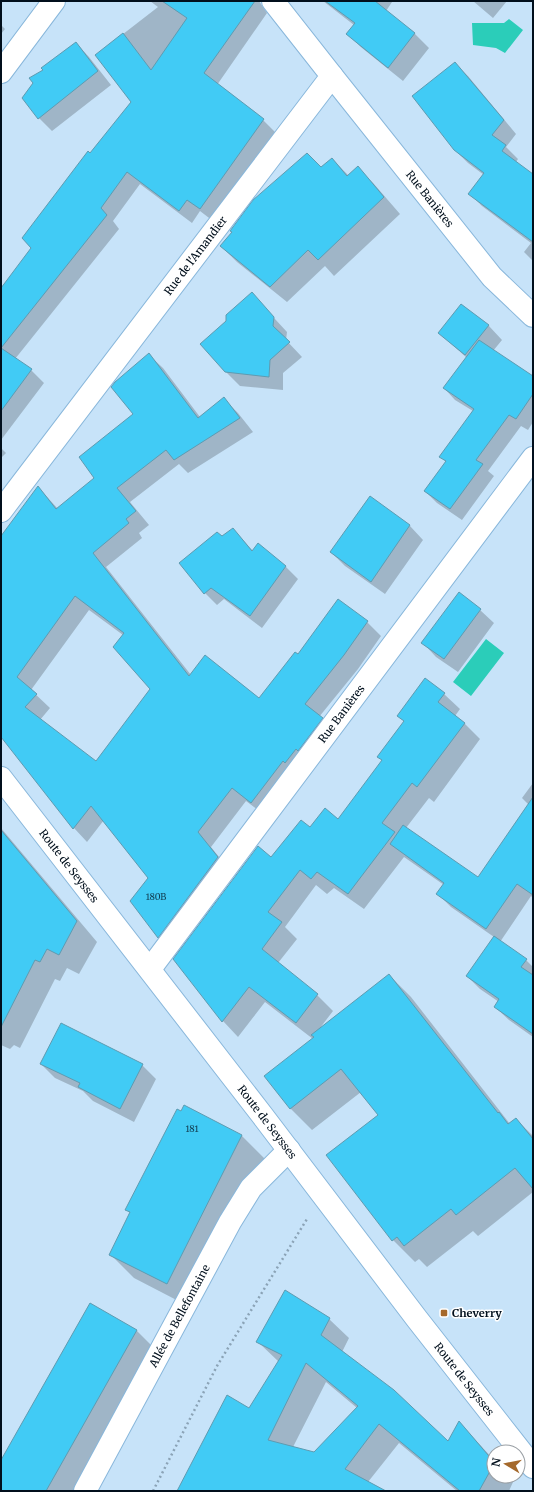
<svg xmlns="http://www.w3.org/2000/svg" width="534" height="1492" font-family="Merriweather,serif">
	<rect width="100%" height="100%" fill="#c7e3f9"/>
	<path fill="#2bcdb9" d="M509,19L523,30L505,53L496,48L473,45L472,23H504Z
		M486,639L504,653L471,696L453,682Z"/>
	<path fill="#0003" fill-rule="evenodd" d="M150,1H259L267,13L217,85L263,120L275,132L213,221L200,211L192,223L140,184L113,221L119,229L15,359L31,370L44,383L1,440V289L32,248L90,155L132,102L96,55L158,7Z
		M323,1H391L392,2L386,11L415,34L429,48L403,81L362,48L347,34L354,25Z
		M473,1H507L493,18Z
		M1,25L5,29L1,34Z
		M76,43L89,57L111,85L52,131L39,118L44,70Z
		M454,63L468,76L516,134L506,147L518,159L516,162L533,176V261L524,252L531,243L482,206L469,193L484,175L468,163L454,149Z
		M332,159L349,176L358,168L374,184L400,214L334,276L325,266L287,302L237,262L221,246Z
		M252,294L287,332L286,340L302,357L283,373V390L240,386L226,372L227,321Z
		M462,305L489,326L502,340L493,351L533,378V422L528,430L521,426L488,471L494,476L462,520L437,503L425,491L446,462L441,457L473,411L455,400L444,388L467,358L439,333Z
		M149,355L163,368L200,417L224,399L238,413L253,432L188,473L179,464L130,502L149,525L139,533L142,538L106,567L191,675L259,699L298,655L367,622L381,636L358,669L319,717L336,732L266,816L246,801L211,847L231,872L172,951L158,937L149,878L104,820L87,842L74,828L1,735V538L39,488L58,509L96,479L135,414ZM89,610L123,635L152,689L96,762L40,720L50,708L31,690Z
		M1,448L6,453L1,458Z
		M370,497L410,526L423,540L385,594L345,566L331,552Z
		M233,529L253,551L258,544L286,567L298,579L262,628L224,599L217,605L205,593L222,538Z
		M480,610L494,623L458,672L436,657L423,643Z
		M444,694L460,709L455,716L464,723L480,739L434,802L429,798L406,828L478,878L529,805L522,798L533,783V898L531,896L500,942L526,960L533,967V1037L509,1020L495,1007L499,1002L480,989L467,976L494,937L451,907L438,894L444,885L404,857L364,909L334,888L327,894L316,885L285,927L297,939L278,963L317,995L333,1011L320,1028L389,975L411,997L510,1124L516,1119L533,1136V1192L478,1236L473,1231L427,1267L419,1259L415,1262L393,1240L379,1115L361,1092L312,1130L290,1108L313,1039L265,1002L238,1037L223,1021L175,959L272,858L311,829L338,820L383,761L379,757L405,722L398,716Z
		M1,828L97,942L79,974L67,968L60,981L55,979L20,1048L14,1045L10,1049L1,1045Z
		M41,1064L142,1065L156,1079L134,1122L93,1101L83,1091L55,1078Z
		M185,1107L242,1136L265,1159L190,1307L134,1278L110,1254L131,1213L126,1209Z
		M90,1304L137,1331L160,1354L83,1491H1V1462Z
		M329,1319L349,1338L342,1352L448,1443L459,1422L494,1460V1476H508L513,1482L509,1491H457L399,1443L368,1482L384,1491H179L249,1409L279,1362L257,1341ZM326,1382L357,1408L314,1453L293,1447Z"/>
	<path fill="#41cbf5" stroke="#5e9bb1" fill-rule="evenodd" d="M162,1H255L204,73L264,119L200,209L187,200L179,211L127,172L101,208L107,215L1,348L32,369L1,411V288L31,248L22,238L88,151L90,153L131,102L95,55L123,33L151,70L187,18Z
		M325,1H375L415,33L388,68L346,34L355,23Z
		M76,42L98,71L38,119L22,98L33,83L29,78L43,70L41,68Z
		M455,62L504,120L492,135L506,145L502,151L533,174V242L468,194L484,173L454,150L412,96Z
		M307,153L321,167L332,158L347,176L358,166L384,197L318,260L308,250L270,287L220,246L232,232L230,231L253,200Z
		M252,292L274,317L273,326L290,342L270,360L269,377L225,372L200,344L226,321V315Z
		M461,304L489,325L465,355L438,333Z
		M479,340L533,376V394L516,419L509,415L476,460L483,464L450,509L424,491L446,461L439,457L474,409L443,388Z
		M149,353L198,418L224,397L240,418L174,460L166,450L117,488L136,511L126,519L129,523L93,553L189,676L205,655L259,698L295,652L298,654L338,599L368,621L344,655L305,704L323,718L298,751L296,749L285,763L283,761L251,803L232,788L198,832L218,857L158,938L130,901L148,878L91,806L73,829L1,737V536L38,486L56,509L94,478L79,457L133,414L111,387L115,382ZM75,596L124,633L113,647L150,689L96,761L25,707L37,694L17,677Z
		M370,496L410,525L371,582L330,552Z
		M233,528L252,551L258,543L286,566L250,616L211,588L204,594L179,563L217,532L222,536Z
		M459,592L481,609L444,659L421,643Z
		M425,678L445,693L438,702L465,723L417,787L412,783L382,823L395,832L348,894L317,872L311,879L300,870L268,912L282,922L262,949L318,994L296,1023L249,987L222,1022L173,959L258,846L271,857L301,820L310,827L325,808L338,819L382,760L377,757L404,721L397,716Z
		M533,797V895L517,884L486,929L436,894L444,883L390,844L403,825L478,877Z
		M1,830L77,921L59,955L47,949L40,962L35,960L1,1027Z
		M494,936L527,959L521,967L533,975V1034L494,1007L499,999L466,976Z
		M389,974L498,1113L499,1112L508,1124L516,1118L533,1139V1189L515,1168L456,1215L451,1209L404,1246L397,1237L392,1241L326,1155L378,1115L341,1069L290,1109L264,1076L314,1037L311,1035Z
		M61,1023L143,1064L120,1109L78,1087L80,1083L40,1064Z
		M184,1105L242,1135L167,1284L109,1255L130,1212L125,1210L177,1109L181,1111Z
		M285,1290L330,1318L321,1335L394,1390L448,1441L459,1421L494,1462V1464L479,1491H460L379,1424L345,1469L386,1491H177L227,1395L249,1408L282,1355L256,1342ZM306,1363L358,1406L314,1452L268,1440Z
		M90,1303L137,1330L46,1491H1V1460Z"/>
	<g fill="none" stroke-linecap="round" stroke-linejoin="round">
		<defs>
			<g id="minor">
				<path d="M1,72L54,1"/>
				<path id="s1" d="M332,76L492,277L533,316"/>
				<path id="s2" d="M1,511L332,76L273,1"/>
				<path id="s3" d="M150,969L533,458"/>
				<path id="s4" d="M85,1491L230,1222L251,1188L289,1150"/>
			</g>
			<g id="major">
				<path id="s5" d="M1,778L262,1115L417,1319L533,1467"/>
			</g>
		</defs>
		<use href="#minor" stroke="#89b7db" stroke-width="24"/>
		<use href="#major" stroke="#89b7db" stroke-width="24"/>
		<path stroke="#8ba3b6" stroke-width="2.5" stroke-dasharray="2 3" stroke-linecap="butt" d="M153,1491L217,1366L307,1219"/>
		<use href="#minor" stroke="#fff" stroke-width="22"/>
		<use href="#major" stroke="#fff" stroke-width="22"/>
	</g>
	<rect fill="#a5692c" stroke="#fff" stroke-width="1.5" x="440" y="1309" width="8" height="8" rx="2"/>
	<g text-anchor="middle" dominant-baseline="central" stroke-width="3" stroke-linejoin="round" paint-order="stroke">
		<g font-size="9" fill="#113e52">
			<text x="156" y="896">180B</text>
			<text x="192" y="1128">181</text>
		</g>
		<g font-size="11" fill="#010f1c" stroke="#fff">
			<text stroke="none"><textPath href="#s1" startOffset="157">Rue Banières</textPath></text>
			<text stroke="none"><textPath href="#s2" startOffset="321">Rue de l'Amandier</textPath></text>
			<text stroke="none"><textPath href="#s3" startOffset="319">Rue Banières</textPath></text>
			<text stroke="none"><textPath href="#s5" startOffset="111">Route de Seysses</textPath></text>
			<text stroke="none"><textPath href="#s5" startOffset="435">Route de Seysses</textPath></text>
			<text stroke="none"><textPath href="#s4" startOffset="199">Allée de Bellefontaine</textPath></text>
			<text stroke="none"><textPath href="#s5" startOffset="759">Route de Seysses</textPath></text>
		</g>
		<g font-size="11" font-weight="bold" fill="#010f1c" stroke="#fff" text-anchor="start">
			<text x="452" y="1313">Cheverry</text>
		</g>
	</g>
	<rect width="534" height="1492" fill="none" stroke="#010f1c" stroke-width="4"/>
	<g transform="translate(506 1464) rotate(280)"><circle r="19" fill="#ffffff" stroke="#999fa4"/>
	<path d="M0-3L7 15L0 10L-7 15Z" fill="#a5692c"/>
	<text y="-6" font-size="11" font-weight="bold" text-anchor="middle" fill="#010f1c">N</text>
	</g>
</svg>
